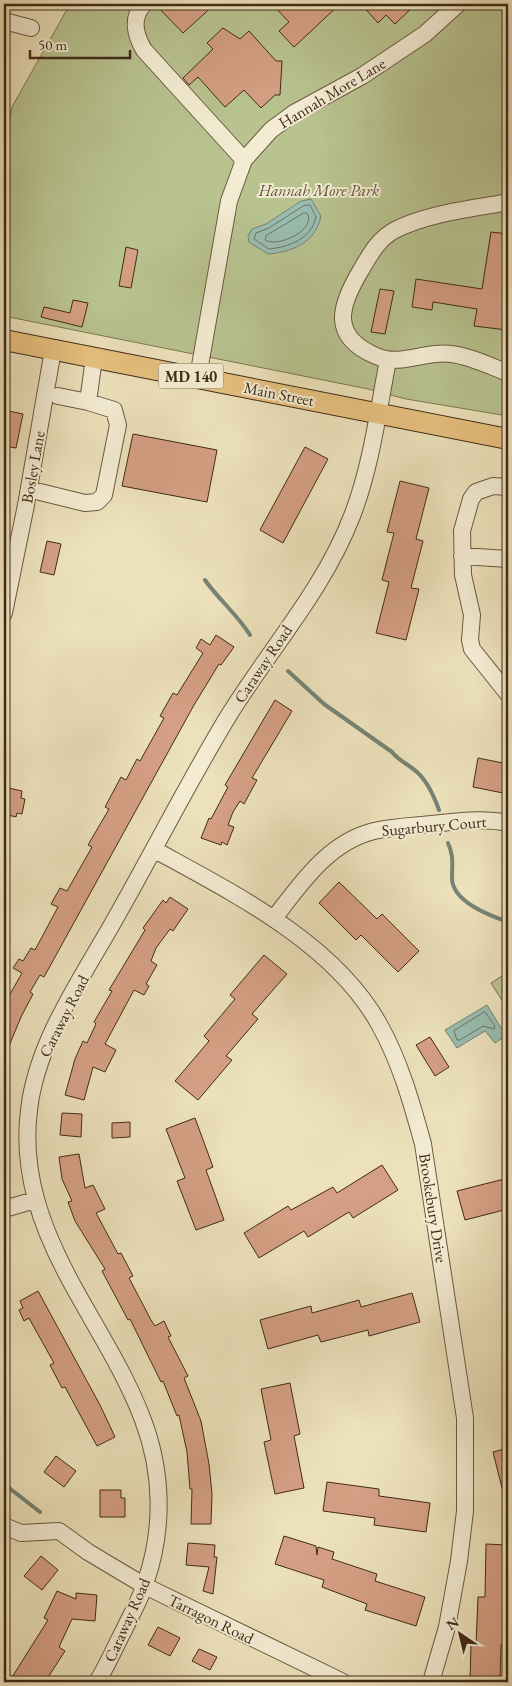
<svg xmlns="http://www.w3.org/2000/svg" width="512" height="1686" font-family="'EB Garamond',serif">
	<rect width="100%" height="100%" fill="#ece1bb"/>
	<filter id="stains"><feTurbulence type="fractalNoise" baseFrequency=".004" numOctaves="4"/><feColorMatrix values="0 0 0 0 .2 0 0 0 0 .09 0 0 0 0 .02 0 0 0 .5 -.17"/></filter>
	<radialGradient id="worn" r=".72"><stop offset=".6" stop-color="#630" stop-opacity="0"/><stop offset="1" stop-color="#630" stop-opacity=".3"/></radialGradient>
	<path fill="#b8c390" stroke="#7c7754" d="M70,4H508V416L406,399L368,389L4,316V148L12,107Z
		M508,972V1010L491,983Z"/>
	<path fill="#99bdb1" stroke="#768374" d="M311,199L321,216C316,242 293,252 268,254L249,242L248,236L252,229L266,224L301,201Z
		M487,1005L506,1036L495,1043L485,1031L457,1048L445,1030Z"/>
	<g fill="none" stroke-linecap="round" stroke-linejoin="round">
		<path stroke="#6d7464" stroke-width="1" d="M310,205L316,217C311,239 289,247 269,249L254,239L256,233L269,228L303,206Z
			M304,213H307C317,230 278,248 265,240L266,236Z
			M485,1012L495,1026L494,1029L483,1026L460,1040H457L454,1031Z"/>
		<path stroke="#768374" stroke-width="4" d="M205,580C219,600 237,614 250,635
			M288,671L324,704L392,752C399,761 408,764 417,772C428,782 434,796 439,810
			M448,843C454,856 452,864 452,878C452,902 491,916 508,922
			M4,1484L40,1512"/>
	</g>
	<path fill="#d49f84" stroke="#412b18" d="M155,4H215L183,33Z
		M272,4H340L294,47L279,31L289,22Z
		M361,4H416L395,24L386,15L378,23Z
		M223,28L240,39L249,31L276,61H282L280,95H275L261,108L244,90L225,107L198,77L189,85L183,78L213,49L207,43Z
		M491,232L508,234L507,330L474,326L477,309L433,302L432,310L412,307L416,279L482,289Z
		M126,247L138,250L131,288L119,286Z
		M380,289L394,291L385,334L371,332Z
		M73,300L88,303L82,327L41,317L44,307L70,313Z
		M4,410L23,414L16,448L4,446Z
		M133,434L217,450L207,502L122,486Z
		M305,447L328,459L283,543L260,530Z
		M400,481L429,488L416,539L423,541L411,588L419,589L406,640L376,633L389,582L382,580L394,533L387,532Z
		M47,541L61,544L54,575L40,572Z
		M216,635L234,647L221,665L219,664L194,705L44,977L40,975L30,992L33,994L21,1017L4,1058V993L9,996L22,973L13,968L19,959L23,961L31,948L35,950L58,907L51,904L60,888L67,891L92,847L88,845L109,809L105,807L121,777L126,780L137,759L140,761L164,718L160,716L173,693L177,695L203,653L196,648L201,639L210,645Z
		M275,700L292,711L252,778L257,780L244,804L240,801L233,812L228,825L234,827L227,845L222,842L221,845L201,838L209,818L211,819L228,787L225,785Z
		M478,758L508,764V794L473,787Z
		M4,787L22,791L21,798L25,799L22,814L17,813L16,817L4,814Z
		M339,882L377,919L382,914L419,951L398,972L361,935L356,940L319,903Z
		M170,897L188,909L173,931L170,929L156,948L151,961L157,965L146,984L149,986L144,995L134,990L105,1044L116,1050L105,1072L93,1067L84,1100L65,1095L75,1059L83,1041L87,1043L96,1024L94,1022L112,991L109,990L145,930L143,928L163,900L166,903Z
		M264,955L287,974L252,1014L258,1019L226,1056L232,1060L198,1100L175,1081L209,1041L204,1036L235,999L230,995Z
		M430,1037L449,1067L435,1076L416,1045Z
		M62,1113L82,1114L81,1137L60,1135Z
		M195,1118L213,1167L206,1170L224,1220L196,1230L177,1181L185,1178L166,1129Z
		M130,1122V1137L112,1138V1123Z
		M79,1154L85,1188L93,1185L105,1209L96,1213L118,1254L121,1253L133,1276L129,1278L151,1320L155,1326L164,1321L171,1336L168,1337L188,1376L184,1378L201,1421L209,1464L212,1494L211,1524H191L192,1489H190L187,1452L179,1415L177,1416L163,1381L161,1382L130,1319L128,1320L102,1271L105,1269L75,1221L68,1202L72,1201L62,1179L59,1157Z
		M382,1165L398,1190L353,1218L349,1212L308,1237L304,1231L259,1258L244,1233L288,1206L291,1210L333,1187L337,1193Z
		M508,1178V1209L465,1220L457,1191Z
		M38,1291L100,1405L115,1437L97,1446L65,1387L62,1388L50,1365L54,1363L30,1320L29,1318L24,1321L19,1310L23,1308L20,1301Z
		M412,1293L420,1322L369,1336L368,1330L321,1342L318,1335L268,1349L260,1320L311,1306L312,1313L359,1300L361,1307Z
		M290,1383L300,1434L294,1436L304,1488L275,1494L264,1442L271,1440L261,1389Z
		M508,1448V1495L504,1496L493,1452Z
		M56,1456L76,1471L64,1487L44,1472Z
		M327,1482L379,1489V1496L430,1503L426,1532L374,1525L375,1518L323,1511Z
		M100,1490H121V1498H125V1517H100Z
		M284,1536L316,1546L317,1555L318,1547L334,1552L332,1559L377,1574L375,1581L425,1597L416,1626L365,1610L367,1604L322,1587L324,1580L275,1564Z
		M188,1543L215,1545L214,1557H217L213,1594L203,1591L209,1567L186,1565Z
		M486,1544L508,1545L507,1645H501L500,1682H470L471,1645H476L478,1597H485Z
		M41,1556L58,1570L42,1590L24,1576Z
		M57,1591L76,1599V1593L97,1595L95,1621L72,1619L59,1647L65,1651L45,1682H9L48,1620L44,1618Z
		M158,1627L180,1638L170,1656L148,1645Z
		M199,1649L217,1657L210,1670L192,1661Z"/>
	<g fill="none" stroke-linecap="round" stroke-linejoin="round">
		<defs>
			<path id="minor" d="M144,4C131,17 135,35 144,50L244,160
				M4,21L31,28
				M508,202C472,209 428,213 395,230C378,239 370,255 361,270C340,305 329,336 376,356C401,367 426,350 451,354C470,356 490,366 508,373
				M198,377L229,201L244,160L271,130L294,113L362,76L425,34L458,4
				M58,396L88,402
				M508,487L493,486L476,492L471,499L462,531L463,575L472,615L470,640L472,649L508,694
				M40,492L85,503L97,502L104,495L118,425L114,410L88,402L94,358
				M462,556L508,559
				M4,613L26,505L53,350
				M155,850C233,893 334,943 379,1024C400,1061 412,1104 423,1144L465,1418V1511L459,1561L447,1627L431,1682
				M275,917C302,882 329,842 374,831C393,827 412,826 432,824C457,821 483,818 508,823
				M4,1209L35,1200
				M4,1526L21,1533L59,1531L88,1552L145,1586L343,1682
				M97,1682C107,1666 115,1647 124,1630C131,1615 140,1600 145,1584C164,1530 163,1473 143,1420C125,1372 96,1328 72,1284C42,1229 21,1173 29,1110C37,1039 85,974 119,912C156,847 190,779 229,715C270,649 324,589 352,516C371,467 378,412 388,360"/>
			<path id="major" d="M4,340L508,439"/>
		</defs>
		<use href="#minor" stroke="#6c5841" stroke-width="18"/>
		<use href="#major" stroke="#412b18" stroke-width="22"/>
		<use href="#minor" stroke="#f3ecd3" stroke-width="16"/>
		<use href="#major" stroke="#e6c07e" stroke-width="20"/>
	</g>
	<g text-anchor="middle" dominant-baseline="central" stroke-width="4" stroke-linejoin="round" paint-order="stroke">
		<rect fill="#f3ecd3" stroke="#766550" stroke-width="1" x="158.5" y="363.5" width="65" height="25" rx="4"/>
		<g font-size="15" font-weight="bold" fill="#412b18">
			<text x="191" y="376">MD 140</text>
		</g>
		<g font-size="16" fill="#412b18" stroke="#f3ecd3">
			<text transform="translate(332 93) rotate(-31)">Hannah More Lane</text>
			<text transform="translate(279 394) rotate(11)">Main Street</text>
			<text transform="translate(33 467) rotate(-80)">Bosley Lane</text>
			<text transform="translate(263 664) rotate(-56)">Caraway Road</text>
			<text transform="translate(434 826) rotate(-5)">Sugarbury Court</text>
			<text transform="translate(64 1016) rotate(-63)">Caraway Road</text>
			<text transform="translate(433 1208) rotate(81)">Brookebury Drive</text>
			<text transform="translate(211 1619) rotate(26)">Tarragon Road</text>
			<text transform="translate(127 1620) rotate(-66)">Caraway Road</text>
		</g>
		<g font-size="16" font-style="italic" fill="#5f5136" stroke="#f3ecd3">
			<text x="319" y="190">Hannah More Park</text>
		</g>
	</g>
	<rect width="512" height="1686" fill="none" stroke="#ece1bb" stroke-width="20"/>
	<rect x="5" y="5" width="502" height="1676" fill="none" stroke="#412b18" stroke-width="2.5"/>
	<rect x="10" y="10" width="492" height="1666" fill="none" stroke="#412b18"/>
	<g transform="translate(460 1634) rotate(325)" stroke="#f3ecd3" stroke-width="4" paint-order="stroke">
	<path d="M0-4L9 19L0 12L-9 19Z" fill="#412b18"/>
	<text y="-8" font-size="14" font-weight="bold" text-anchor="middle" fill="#412b18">N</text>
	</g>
	<path d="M30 50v8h100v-8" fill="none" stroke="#412b18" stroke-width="2.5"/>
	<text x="38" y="50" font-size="15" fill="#412b18" stroke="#f3ecd3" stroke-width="4" paint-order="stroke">50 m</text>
	<rect width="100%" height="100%" filter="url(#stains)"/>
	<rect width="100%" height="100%" fill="url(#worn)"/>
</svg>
